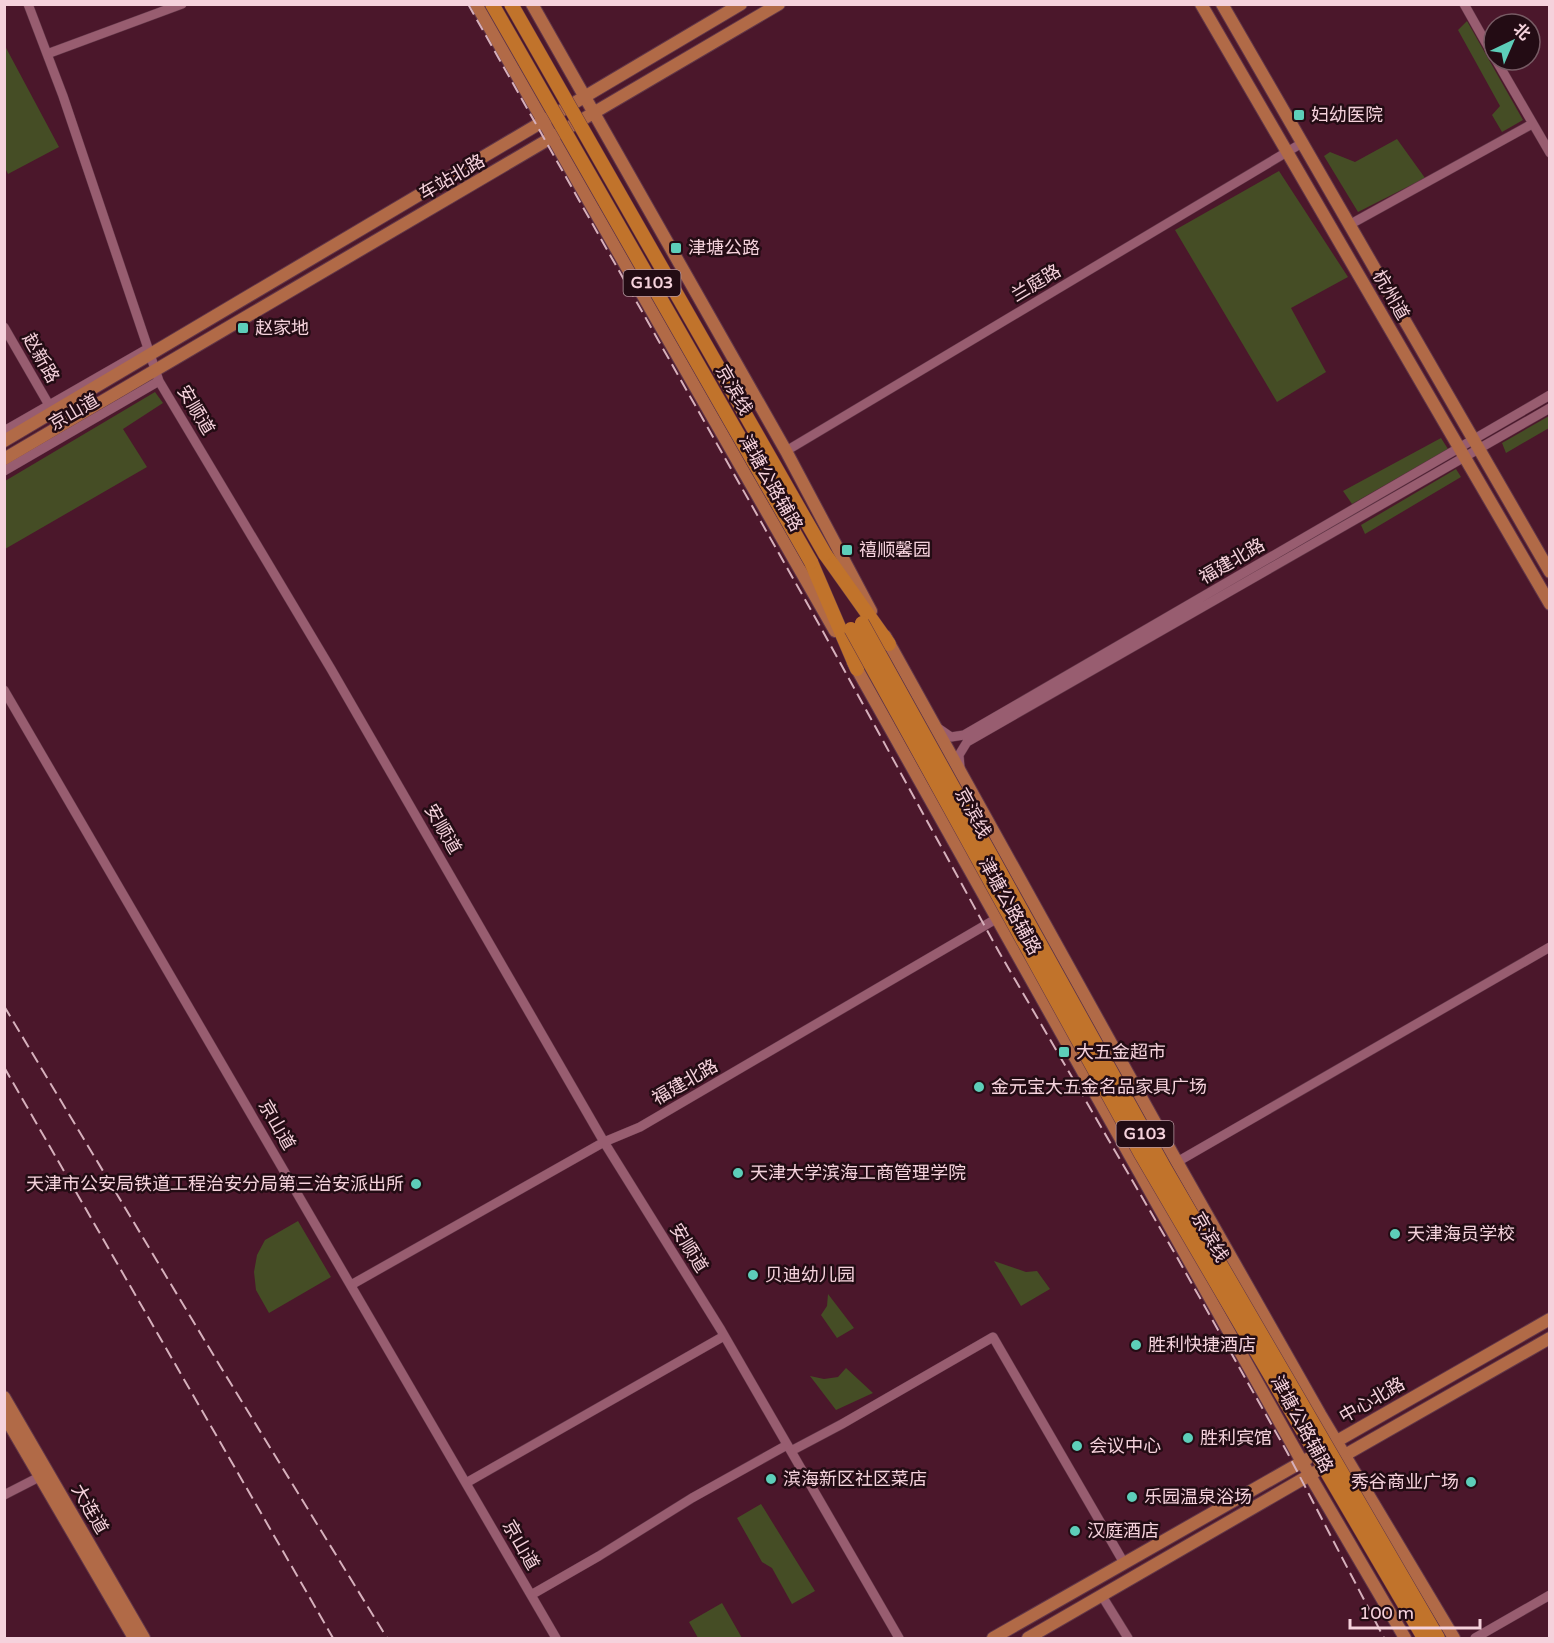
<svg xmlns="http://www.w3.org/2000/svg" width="1554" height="1643" font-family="'Varela Round','Noto Sans SC',sans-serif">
	<rect width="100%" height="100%" fill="#4b172b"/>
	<path fill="#454d25" d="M1467,21L1523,120L1502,132L1492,115L1500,106L1458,30Z
		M5,46L59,147L8,174L4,166Z
		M1397,139L1425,178L1358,212L1324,156L1330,152L1355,162Z
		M1279,171L1348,277L1291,308L1326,372L1277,402L1175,230Z
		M155,392L163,403L123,429L147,467L5,549V481Z
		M1549,416V428L1506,453L1502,443Z
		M1441,438L1448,449L1352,504L1343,491Z
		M1456,469L1461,477L1365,534L1361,525Z
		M298,1221L331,1277L269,1313L256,1290L254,1272L257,1255L265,1240Z
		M994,1261L1026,1272L1037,1271L1050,1289L1021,1306Z
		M828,1294L854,1328L837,1338L821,1315L827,1306Z
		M846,1368L873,1393L836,1410L810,1376L824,1379L838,1377Z
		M761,1504L815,1591L792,1604L772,1568L762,1562L737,1518Z
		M722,1603L742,1638H698L689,1622Z"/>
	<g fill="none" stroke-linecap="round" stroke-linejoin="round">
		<defs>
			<path id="minor" d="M28,4L63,96L159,381L331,669L604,1142L721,1330L899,1638
				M1464,4L1494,57
				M47,54L182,4
				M1496,60L1550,153
				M1349,225L1532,124
				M4,327L49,405
				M4,431L147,349
				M786,451L1302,143
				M4,471L159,381
				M4,690L556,1638
				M938,728L951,737L964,735L1550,395
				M960,767L959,755L967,742L1550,408
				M1177,1162L1550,947
				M351,1285L604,1142L640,1127L1001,916
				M791,1451L842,1424L993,1337L1124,1563
				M466,1483L724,1336
				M4,1495L45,1474
				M531,1595L599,1556L692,1498L787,1445
				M1102,1596L1128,1638
				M1475,1638L1550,1595"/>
			<path id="major" d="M476,4L835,631
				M532,4L786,451L871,611
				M1201,4L1550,604
				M1222,4L1550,572
				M4,441C251,297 494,148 741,4
				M4,459L779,4
				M885,636L1177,1162L1320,1414L1454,1638
				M853,662L1302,1462L1405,1638
				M4,1397L144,1638
				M4,1415L134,1638
				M1330,1445L1550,1319
				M1338,1459L1550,1338
				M993,1638L1307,1459
				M1028,1638L1315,1472"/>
			<path id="highway" d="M825,554L889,644
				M811,562L857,669"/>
		</defs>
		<use href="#minor" stroke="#623748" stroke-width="10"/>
		<use href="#major" stroke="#623748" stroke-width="14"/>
		<use href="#highway" stroke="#623748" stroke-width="15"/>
		<use href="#minor" stroke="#985d70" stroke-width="9"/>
		<use href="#major" stroke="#b16a47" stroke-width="12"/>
		<use href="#highway" stroke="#c1732b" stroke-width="14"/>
		<path stroke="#d6b0bc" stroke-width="2" stroke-dasharray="12 6" stroke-linecap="butt" d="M468,4L820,626L999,952L1174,1252L1287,1452L1384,1638
			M4,1006L220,1366L387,1638
			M4,1067L333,1638"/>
		<defs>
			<path id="highway-bridge" d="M492,4L811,562
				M511,4L825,554
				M862,623L1164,1167L1438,1638
				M851,629L1142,1156L1424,1638"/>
		</defs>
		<use href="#highway-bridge" stroke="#623748" stroke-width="15" stroke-linecap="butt"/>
		<use href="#highway-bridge" stroke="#c1732b" stroke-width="14"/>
	</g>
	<g fill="#5dceb9" stroke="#230c14" stroke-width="2">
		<rect x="1293" y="109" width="12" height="12" rx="3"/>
		<rect x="670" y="242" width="12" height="12" rx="3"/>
		<rect x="237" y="322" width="12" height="12" rx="3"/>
		<rect x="841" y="544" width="12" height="12" rx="3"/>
		<rect x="1058" y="1046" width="12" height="12" rx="3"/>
		<circle cx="979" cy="1087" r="6"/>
		<circle cx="738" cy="1173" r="6"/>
		<circle cx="416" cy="1184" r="6"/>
		<circle cx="1395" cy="1234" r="6"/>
		<circle cx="753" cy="1275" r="6"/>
		<circle cx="1136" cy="1345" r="6"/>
		<circle cx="1188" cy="1438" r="6"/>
		<circle cx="1077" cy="1446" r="6"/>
		<circle cx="771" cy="1479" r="6"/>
		<circle cx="1471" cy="1482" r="6"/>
		<circle cx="1132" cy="1497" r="6"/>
		<circle cx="1075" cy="1531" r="6"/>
	</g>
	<g text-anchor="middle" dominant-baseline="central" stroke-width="5" stroke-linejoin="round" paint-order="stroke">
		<g fill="#230c14" stroke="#b697a0" stroke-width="1.5">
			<rect x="623.5" y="270" width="57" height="26" rx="4.5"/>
			<rect x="1116.5" y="1121" width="57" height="26" rx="4.5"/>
		</g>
		<g font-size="16" font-weight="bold" fill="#f5d2dc">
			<text x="652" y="283">G103</text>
			<text x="1145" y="1134">G103</text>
		</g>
		<g font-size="18" fill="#f5d2dc" stroke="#230c14" text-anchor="start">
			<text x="1311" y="115">妇幼医院</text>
			<text x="688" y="248">津塘公路</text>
			<text x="255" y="328">赵家地</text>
			<text x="859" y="550">禧顺馨园</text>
			<text x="1076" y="1052">大五金超市</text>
			<text x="991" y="1087">金元宝大五金名品家具广场</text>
			<text x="750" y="1173">天津大学滨海工商管理学院</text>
			<text x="404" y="1184" text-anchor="end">天津市公安局铁道工程治安分局第三治安派出所</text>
			<text x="1407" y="1234">天津海员学校</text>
			<text x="765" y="1275">贝迪幼儿园</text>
			<text x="1148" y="1345">胜利快捷酒店</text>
			<text x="1200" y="1438">胜利宾馆</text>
			<text x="1089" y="1446">会议中心</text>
			<text x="783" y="1479">滨海新区社区菜店</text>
			<text x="1459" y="1482" text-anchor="end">秀谷商业广场</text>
			<text x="1144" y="1497">乐园温泉浴场</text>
			<text x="1087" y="1531">汉庭酒店</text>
		</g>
		<g font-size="18" fill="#f5d2dc" stroke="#230c14">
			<text transform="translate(452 177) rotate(-30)">车站北路</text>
			<text transform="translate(1036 283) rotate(-31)">兰庭路</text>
			<text transform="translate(1391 295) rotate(60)">杭州道</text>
			<text transform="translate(41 358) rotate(60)">赵新路</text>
			<text transform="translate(734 390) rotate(60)">京滨线</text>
			<text transform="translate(196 410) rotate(59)">安顺道</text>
			<text transform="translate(74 412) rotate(-30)">京山道</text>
			<text transform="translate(771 483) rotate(60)">津塘公路辅路</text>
			<text transform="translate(1232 561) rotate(-30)">福建北路</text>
			<text transform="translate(973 813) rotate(61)">京滨线</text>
			<text transform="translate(443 829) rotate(60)">安顺道</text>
			<text transform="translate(1010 906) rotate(61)">津塘公路辅路</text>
			<text transform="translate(685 1082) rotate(-30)">福建北路</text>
			<text transform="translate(277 1125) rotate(60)">京山道</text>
			<text transform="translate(1210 1237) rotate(60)">京滨线</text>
			<text transform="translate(689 1248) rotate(58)">安顺道</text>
			<text transform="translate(1372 1400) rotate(-30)">中心北路</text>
			<text transform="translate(1302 1424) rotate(61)">津塘公路辅路</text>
			<text transform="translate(90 1509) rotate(60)">大连道</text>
			<text transform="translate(521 1545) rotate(60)">京山道</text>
		</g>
	</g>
	<rect width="1554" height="1643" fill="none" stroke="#f5d2dc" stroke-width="12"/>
	<g transform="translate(1512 42) rotate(44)"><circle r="28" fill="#230c14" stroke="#775b64" stroke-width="1.5"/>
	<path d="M0-4.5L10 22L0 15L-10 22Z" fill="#5dceb9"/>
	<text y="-9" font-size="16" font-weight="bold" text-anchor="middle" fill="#f5d2dc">北</text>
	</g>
	<path d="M1350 1619v9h130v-9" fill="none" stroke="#f5d2dc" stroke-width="3"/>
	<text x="1359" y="1619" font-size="18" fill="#f5d2dc" stroke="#230c14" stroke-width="4.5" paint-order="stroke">100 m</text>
</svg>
